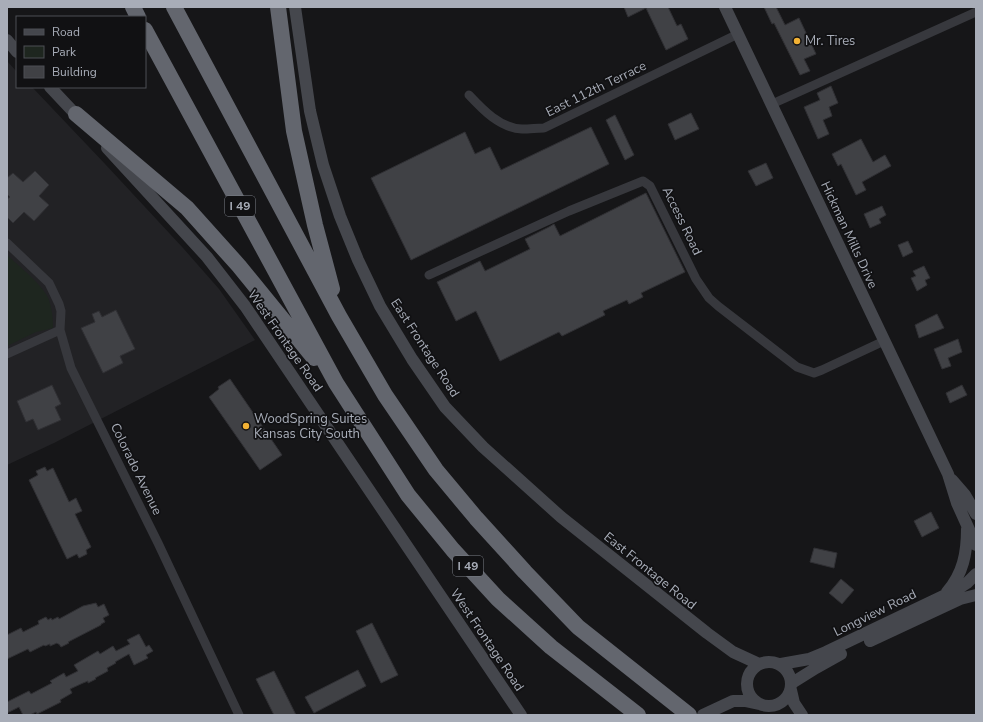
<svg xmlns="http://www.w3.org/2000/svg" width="983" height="722" font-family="'Nunito Sans',sans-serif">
	<rect width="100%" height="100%" fill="#161618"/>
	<path fill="#222225" d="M7,61L17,72V87H32L106,165L183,248L219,289L255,340L54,443L7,465Z"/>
	<path fill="#1e261f" d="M7,255C19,266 44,286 49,300C52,310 53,318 53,328L36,332L7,346Z"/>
	<path fill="#404145" stroke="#303034" d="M624,7H668L677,26L681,24L688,39L666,50L646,8L628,17Z
		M764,7H776L785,25L799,18L816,54L804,59L810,71L800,75L774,23L772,24Z
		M831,86L838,103L829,107L832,116L823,120L829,134L818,139L804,107L820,100L817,93Z
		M691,113L699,129L675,140L668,124Z
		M615,115L634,155L625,160L606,120Z
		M591,127L609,164L411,260L371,178L465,132L475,154L490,147L501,170Z
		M861,139L873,162L885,155L891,166L862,182L866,190L856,195L841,164L838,166L832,154Z
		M766,163L773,178L756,186L748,171Z
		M35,171L49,185L39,196L49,205L34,221L24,212L13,223L7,217V199L10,197L7,194V178L13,173L23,182Z
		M646,193L685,272L641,293L643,297L629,304L627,300L603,311L605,315L562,336L559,332L500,361L476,311L456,321L437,282L480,261L485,271L530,249L525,239L549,227L554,224L560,236Z
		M882,206L886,215L879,219L881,223L870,228L864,214Z
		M908,241L913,252L903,257L898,245Z
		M924,266L930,278L925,280L927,285L917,291L911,278L916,276L913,271Z
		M116,310L135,349L120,356L123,363L103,373L81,328L95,322L92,314L99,311L102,317Z
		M937,314L944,328L919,338L915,325Z
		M958,339L962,352L948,358L951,366L942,369L934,349Z
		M230,379L282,455L260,470L209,397L219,389L218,387Z
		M52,385L61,404L55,407L61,420L38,430L33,419L26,422L17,401Z
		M962,385L967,395L950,403L946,393Z
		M45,467L47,471L53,468L69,502L76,498L82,511L75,514L91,547L86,550L87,554L79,558L77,554L67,559L29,480L38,475L36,471Z
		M931,512L939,528L922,537L914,521Z
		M814,548L837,553L834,568L810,562Z
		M841,579L854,590L842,604L829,593Z
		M96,603L98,607L104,604L109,615L103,618L105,622L101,624V625L68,642L69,643L61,647L59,644H58L57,643L50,646V644L45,646L44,645L30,652L28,649L7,659V635L21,628L23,632L39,624L38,621L46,617L48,620L51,618L52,620L58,617L59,619L83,606Z
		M372,623L398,675L381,683L356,631Z
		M139,634L146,647L149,645L153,651L146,655L148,658L134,665L129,654L115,662L116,663L107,668L108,671L95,678L96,679L88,683V681L83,683L70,689L72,693L60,700L61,702L37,714L36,712L30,715H23L19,707L7,713V702L29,691L31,694L52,683L50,681L64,673L66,677L78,671L74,665L98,651L100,654L113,646L116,651L130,644L127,640Z
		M358,670L366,686L314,713L305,697Z
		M274,671L296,715H274L256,679Z"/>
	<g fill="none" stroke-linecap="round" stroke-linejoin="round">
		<path stroke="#37383d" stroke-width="9" d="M469,95C483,110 500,128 522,129C530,129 537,128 544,128L738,34
			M772,104L976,12
			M7,243L49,283L59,304L61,311L60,330L71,368L158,543L239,715
			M429,275L569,211L643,181L650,186L696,279L709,298L718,306L797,367L814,373L822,370L884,341
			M7,354L60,330"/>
		<path stroke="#45474d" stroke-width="12" d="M295,7L310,111L323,165L340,216L358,260L380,306L412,359L445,407L483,447L561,517L707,633L733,652L759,664
			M725,7L948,474L957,503L976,545
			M7,40L17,52
			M50,87L81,120
			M107,148L207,257L245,306L521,715
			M952,480L965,495L976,514
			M947,592C963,574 967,553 967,529
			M870,641L960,599L976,595
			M747 684a22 22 0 1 1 44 0a22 22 0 1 1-44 0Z
			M781,664L809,659L826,652L956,590L967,583L976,574
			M792,683L816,668L841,654
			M791,690L794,703L802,715
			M703,715L733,701H745L759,704"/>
		<path stroke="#63666e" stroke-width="16" d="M133,7L138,17
			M174,7L339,316L385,395L436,470L476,518L525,572L578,627L689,715
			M278,7L294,131L315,225L332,289
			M145,30L336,383L408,495L453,550L498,599L551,647L638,715
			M76,114L187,208L239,266L314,358"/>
	</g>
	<g fill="#f2b134" stroke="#111113" stroke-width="1.5">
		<circle cx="797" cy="41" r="4"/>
		<circle cx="246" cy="426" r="4"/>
	</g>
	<g text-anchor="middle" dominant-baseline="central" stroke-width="3.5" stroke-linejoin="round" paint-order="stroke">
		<g fill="#111113" stroke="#7b7e86" stroke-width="1">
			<rect x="225" y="196" width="30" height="20" rx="3"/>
			<rect x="453" y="556" width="30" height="20" rx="3"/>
		</g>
		<g font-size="12" font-weight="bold" fill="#a8adb8">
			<text x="240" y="206">I 49</text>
			<text x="468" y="566">I 49</text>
		</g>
		<g font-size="13" fill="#a8adb8" stroke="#111113" text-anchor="start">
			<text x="805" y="41">Mr. Tires</text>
			<text x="254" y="419">WoodSpring Suites<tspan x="254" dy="15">Kansas City South</tspan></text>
		</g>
		<g font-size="13" fill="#a8adb8" stroke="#111113">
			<text transform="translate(596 89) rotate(-26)">East 112th Terrace</text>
			<text transform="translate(682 221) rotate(64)">Access Road</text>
			<text transform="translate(849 235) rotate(65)">Hickman Mills Drive</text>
			<text transform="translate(285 341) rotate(55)">West Frontage Road</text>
			<text transform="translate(425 348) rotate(57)">East Frontage Road</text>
			<text transform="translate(136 469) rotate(64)">Colorado Avenue</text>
			<text transform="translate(650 571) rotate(39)">East Frontage Road</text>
			<text transform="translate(875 613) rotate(-26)">Longview Road</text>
			<text transform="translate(487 640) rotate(56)">West Frontage Road</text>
		</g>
	</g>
	<rect width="983" height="722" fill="none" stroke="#a8adb8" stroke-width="16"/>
	<rect x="16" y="16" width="130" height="72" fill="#111113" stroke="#4d4f55"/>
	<rect x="24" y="29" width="20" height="6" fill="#45474d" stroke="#4d4f55"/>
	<text x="52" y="36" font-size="12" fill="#a8adb8">Road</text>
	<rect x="24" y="46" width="20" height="12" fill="#1e261f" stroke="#4d4f55"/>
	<text x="52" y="56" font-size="12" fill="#a8adb8">Park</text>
	<rect x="24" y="66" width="20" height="12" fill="#404145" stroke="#4d4f55"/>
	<text x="52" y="76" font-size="12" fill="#a8adb8">Building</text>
</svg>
